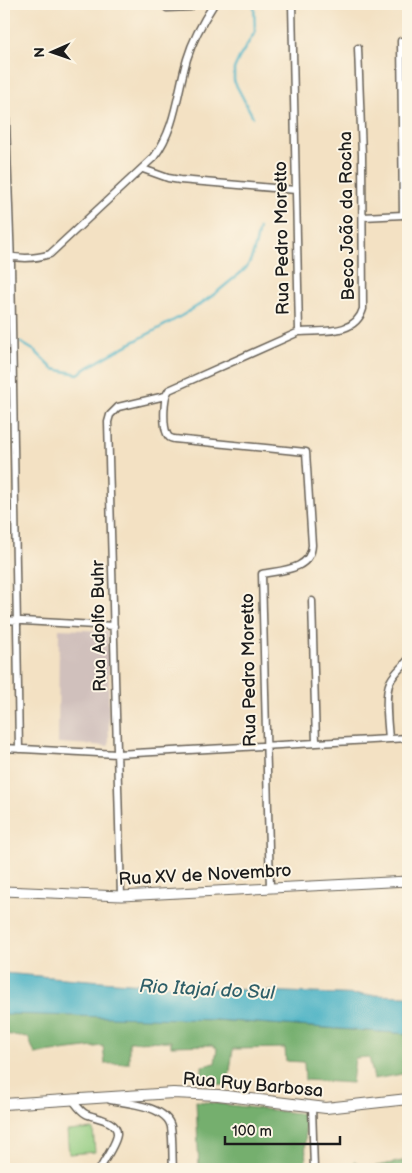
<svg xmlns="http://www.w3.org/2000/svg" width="412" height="1173" font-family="'Balsamiq Sans',sans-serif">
	<rect width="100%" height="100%" fill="#fcf5e5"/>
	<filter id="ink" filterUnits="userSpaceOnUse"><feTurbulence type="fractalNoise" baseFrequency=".02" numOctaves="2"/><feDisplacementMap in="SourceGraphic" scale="10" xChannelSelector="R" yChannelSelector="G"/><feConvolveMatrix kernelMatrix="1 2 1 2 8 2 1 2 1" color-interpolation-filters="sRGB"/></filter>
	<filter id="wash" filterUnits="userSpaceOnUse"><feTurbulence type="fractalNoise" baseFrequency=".0096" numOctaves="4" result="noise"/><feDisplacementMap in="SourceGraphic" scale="20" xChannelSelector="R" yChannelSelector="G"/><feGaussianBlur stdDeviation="1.12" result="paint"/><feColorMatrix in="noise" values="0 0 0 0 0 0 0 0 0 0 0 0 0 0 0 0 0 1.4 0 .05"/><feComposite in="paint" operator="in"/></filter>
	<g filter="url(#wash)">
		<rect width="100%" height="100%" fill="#f3e1c3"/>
		<path fill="#d0c0bc" d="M59,629L108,631L109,746L58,743Z"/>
		<path fill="#90cb7f" stroke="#56744e" d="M93,1129L95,1152L69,1154L67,1131Z"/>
		<path fill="#74af6e" stroke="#486645" d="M4,1011L216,1020L408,1034V1073L374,1079L369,1057L355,1058L352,1083L305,1080L304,1062L286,1061L285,1048L233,1049L228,1086L202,1081V1066L215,1063L217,1048L211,1045L171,1046V1041L129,1042V1063L105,1064L103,1046L35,1054L28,1037L4,1034Z
			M196,1101L305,1114L306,1169H199Z
			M407,1160L408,1169H354V1161L367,1168Z"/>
		<path fill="#46b1c4" stroke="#316670" d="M4,973C138,985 273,993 408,996V1034L216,1020L4,1014Z"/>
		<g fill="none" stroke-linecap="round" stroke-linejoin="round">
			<path stroke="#46b1c4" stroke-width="2.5" d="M253,117L234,81V69L239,58L255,32L254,4
				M20,342L35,351L53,369L78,374C126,341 184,322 228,283C234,278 241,273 246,268C254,257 256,242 259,228"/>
		</g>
	</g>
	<g filter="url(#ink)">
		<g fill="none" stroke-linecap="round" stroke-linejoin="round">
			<defs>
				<path id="minor" d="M167,8L190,7V4
					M4,65L11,264L19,749
					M143,169L168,178L180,180L296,190
					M363,217L403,215L401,41H408
					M4,255C19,259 35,259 50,254L154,157C176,128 177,93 187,59C193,39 203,21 214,4
					M299,332C322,330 355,336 363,309L362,155L358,48
					M312,601L316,743
					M4,620L114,626
					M389,739C388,724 384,695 390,682C394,673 402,667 408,660
					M4,748L117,754L408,738
					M270,888L262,574C282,570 311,570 312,545L306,452L174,439C170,438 169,438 167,434C163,426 163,397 169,390L299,332L292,4
					M121,896L108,422L110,415L118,407L165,396
					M72,1099C76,1104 80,1111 86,1114C94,1118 118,1120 117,1134C117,1143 104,1160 100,1169
					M110,1100C127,1103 167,1106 171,1127C173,1140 172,1155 173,1169
					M312,1107L314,1169"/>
				<path id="secondary" d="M4,891L121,896L408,881"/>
				<path id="primary" d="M4,1104L173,1093L218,1095L326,1108L408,1099"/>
			</defs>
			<use href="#minor" stroke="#676156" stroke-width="9"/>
			<use href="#secondary" stroke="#676156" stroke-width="11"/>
			<use href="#primary" stroke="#676156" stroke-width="12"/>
			<use href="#minor" stroke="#fff" stroke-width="6"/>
			<use href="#secondary" stroke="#fff" stroke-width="9"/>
			<use href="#primary" stroke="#fff" stroke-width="10"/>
		</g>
	</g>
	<g text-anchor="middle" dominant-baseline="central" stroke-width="4" stroke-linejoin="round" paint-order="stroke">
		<g font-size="18" fill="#1c1c1c" stroke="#fcf5e5">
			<text transform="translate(347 216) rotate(-91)">Beco João da Rocha</text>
			<text transform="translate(282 238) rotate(-91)">Rua Pedro Moretto</text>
			<text transform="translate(99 626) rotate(-91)">Rua Adolfo Buhr</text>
			<text transform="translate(249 670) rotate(-91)">Rua Pedro Moretto</text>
			<text transform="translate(205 875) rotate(-3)">Rua XV de Novembro</text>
			<text transform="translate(253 1085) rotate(5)">Rua Ruy Barbosa</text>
		</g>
		<g font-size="19" font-style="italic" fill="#2f5f68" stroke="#fcf5e5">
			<text transform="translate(207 990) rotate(3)">Rio Itajaí do Sul</text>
		</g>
	</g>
	<rect width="412" height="1173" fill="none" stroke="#fcf5e5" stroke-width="20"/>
	<g transform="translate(52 52) rotate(268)" stroke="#fcf5e5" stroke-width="4" paint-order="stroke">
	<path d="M0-4L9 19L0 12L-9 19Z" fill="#1c1c1c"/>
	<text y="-8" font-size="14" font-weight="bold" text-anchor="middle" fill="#1c1c1c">N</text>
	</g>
	<path d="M225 1136v8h115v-8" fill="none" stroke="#1c1c1c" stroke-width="2.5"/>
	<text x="232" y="1136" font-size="15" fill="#1c1c1c" stroke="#fcf5e5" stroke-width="4" paint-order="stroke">100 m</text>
</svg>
